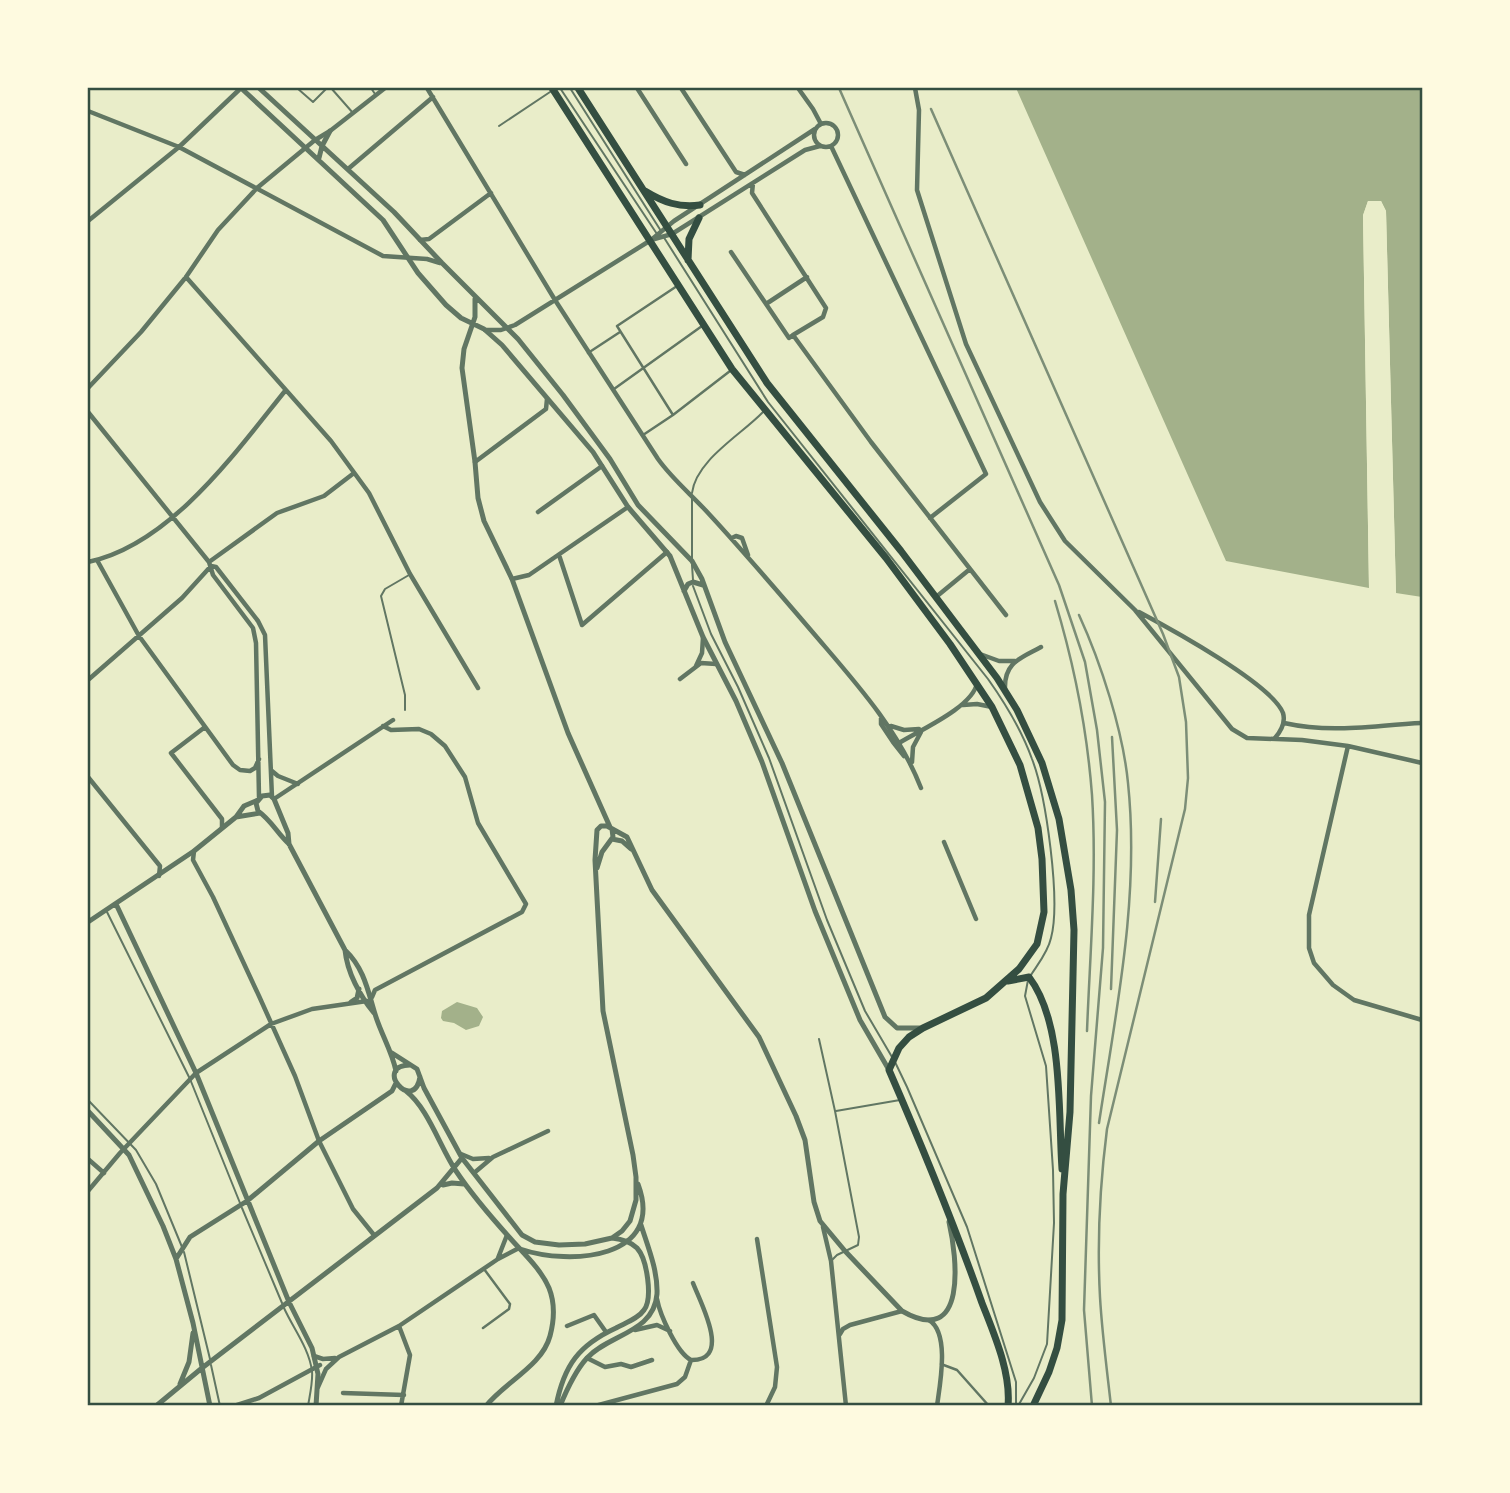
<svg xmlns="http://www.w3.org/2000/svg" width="1510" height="1493" font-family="Manrope,sans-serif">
	<rect width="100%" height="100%" fill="#e9edc9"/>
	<path fill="#a3b18a" d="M1016,88H1422V597L1396,593L1386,211L1381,201H1368L1363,216L1369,588L1226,561Z
		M457,1002L477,1008L483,1017L479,1026L466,1030L454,1023L443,1021L441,1018L442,1011Z"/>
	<path fill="#e9edc9" d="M1368,201H1381L1386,211L1396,593H1392L1382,211L1379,205L1370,204L1366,216L1372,589L1369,588L1363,215Z"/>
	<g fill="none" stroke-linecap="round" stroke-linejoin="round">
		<path stroke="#617663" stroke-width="2" d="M297,88L313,102L327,88
			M331,88L353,113
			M371,88L375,94
			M560,88L657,234
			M570,88L661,231
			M499,126L550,92
			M663,236L768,402L988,679C1005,703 1022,731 1032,759C1046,795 1061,901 1051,938C1048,952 1038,964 1031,975
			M692,493C696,460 741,435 763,412
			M692,498V559
			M692,565L693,580
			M693,586L711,634L738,687L769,758L827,920L865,1011L892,1057
			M405,710V695L381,596L385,589L409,575
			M107,912L190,1079L240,1203
			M819,1039L835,1111L859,1237L858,1245L837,1255L832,1260
			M895,1062L907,1087L967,1227L1016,1382V1406
			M88,1100L136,1150L156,1184L182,1247
			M836,1111L900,1100
			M242,1208L282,1303
			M184,1252L210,1359
			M284,1308C293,1328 309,1348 312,1371C313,1382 310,1394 308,1406
			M211,1365L220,1406
			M1018,1406L1034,1378L1047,1344L1054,1223L1053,1170L1046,1066L1025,996L1028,980"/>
		<path stroke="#617663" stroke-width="2.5" d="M588,353L620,332
			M614,389L702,326
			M673,415L617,326L677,286
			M643,435L673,415L730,371
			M483,1328L509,1309L510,1304L484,1269
			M941,1364L957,1370L989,1406"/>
		<path stroke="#617663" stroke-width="4.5" d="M427,88L555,300L658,459C673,480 692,495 709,514C745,553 780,594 815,635C856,683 898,729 921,788
			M637,88L686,164
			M681,88L736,172L745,175
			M798,88L813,109L821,124
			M915,88L919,110L917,190L966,344L1040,502L1065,541L1135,610L1232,729L1247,738L1302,740L1348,746L1422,763
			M88,111L179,147L383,256L427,259L440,263
			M814 135a12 12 0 1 1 24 0a12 12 0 1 1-24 0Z
			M831,146L986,474L930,518
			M348,169L433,97
			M753,183L752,193L826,308L823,317L793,335L871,442L1006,615
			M88,221L179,147L241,88
			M420,240L429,239L491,193
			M651,240L674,221L815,129
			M731,252L789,338L793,335
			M186,277L331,441L369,493L410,574L478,688
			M766,304L807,277
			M485,330H501L515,325L651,240L672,234L805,150L820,146
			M88,388L141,332L186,277L218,230L257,188L315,140L330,131L385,88
			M88,412L209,562L213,575L253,628L256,643L259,797
			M475,462L546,409L547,399
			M538,512L602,466
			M732,538L736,536L742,538L748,555
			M559,555L582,625L667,552
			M97,560L139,636L233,765L240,770L250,771L255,768L259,759
			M88,562C170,545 235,453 285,391
			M209,562L277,513L324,496L354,473
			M512,579L529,575L628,507
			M936,597L970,569
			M1139,612C1169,628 1272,684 1283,713C1286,723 1281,731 1275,738
			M980,654L999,661H1015
			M696,666L702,653L703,638
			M680,679L701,663L716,664
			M88,680L182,598L211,566L216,567L258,621L265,635L272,797
			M1005,689C1004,662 1021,658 1041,647
			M963,705L977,704L992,707
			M881,718V724L893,742L899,743
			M1284,723C1334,734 1373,725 1422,723
			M891,726L904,730L919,729
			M205,727L171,753L222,819V827
			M893,742L904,756
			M899,743C920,730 973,707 977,683
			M1348,746L1309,915V948L1314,963L1333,985L1354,1000L1422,1020
			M912,762L913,747L921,732
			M272,771L278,776L298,784
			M88,777L160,866L159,876
			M274,799L393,720
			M944,842L976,919
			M194,851L193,860L213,897L259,996L295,1076L319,1141L353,1209L374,1235
			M372,997L375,990L522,912L526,904L478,823L465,777L445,746L431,734L419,729L391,730L383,726
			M461,1154L473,1159L489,1158
			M88,1159L104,1173
			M474,1173L493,1157L548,1131
			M88,1191L120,1153L196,1073L271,1024L312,1009L367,1001
			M823,1227L831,1261L846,1406
			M757,1239L777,1367L775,1387L766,1406
			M498,1258L507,1235
			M657,1299C660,1315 677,1353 691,1360C733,1361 700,1302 693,1283
			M929,1320C950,1333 940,1384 937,1406
			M399,1326L410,1355L401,1406
			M567,1326L594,1315L606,1332
			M635,1330L657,1325L670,1331
			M840,1334L843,1329L850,1325L902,1311
			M314,1356L323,1359L335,1358
			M587,1358L605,1367L621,1364L631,1367L652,1360
			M318,1387L326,1369L339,1357L399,1326L498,1259L519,1248
			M343,1393L404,1395
			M234,1406L259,1398L320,1365
			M595,1406L677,1384L685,1377L691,1360"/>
		<path stroke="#617663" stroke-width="5" d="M241,88L383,220L418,273L446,305L461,318L484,329L502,345L593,452L628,507L670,556L703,637L736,701L762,762L815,911L860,1020L889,1070
			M259,88L394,212L442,263L518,339L563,395L610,459L638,505L692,561L702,579L725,642L782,763L885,1017L897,1028H920
			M319,158L322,146L330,131
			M475,299V317L464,349L462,368L475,462L478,498L484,521L512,579L568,733L610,827
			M684,591L688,584L693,582L703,585
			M236,817L260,813
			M612,839L622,841L631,849
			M289,844L288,833L274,799L270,795L262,796L256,803L258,811C271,820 277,833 289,844L345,950C364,968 368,991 375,1014C381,1034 392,1051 396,1071
			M597,868L602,852L613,837L612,829
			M116,904L196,1073L289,1302L312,1348L318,1374L316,1406
			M88,922L194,851L236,817L244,806L258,800
			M345,950C347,972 360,996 374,1013
			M351,1002L357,998L359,989
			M392,1053L417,1069L424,1088L462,1158L522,1235L535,1242L559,1245L585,1244L612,1238L622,1231L630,1221L636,1200V1177L633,1155L603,1011L595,860L597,830L601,826H607L627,837L652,890L759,1037L796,1116L805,1140L814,1202L820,1221L845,1251L902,1311C968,1349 957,1257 949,1222
			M410,1065C372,1066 414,1114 420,1077
			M406,1091C428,1108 440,1147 456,1171C472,1195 491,1217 510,1238C523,1253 541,1269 549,1288C555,1303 554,1321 550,1336C542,1366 505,1382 486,1406
			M88,1111L129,1155L163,1226L176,1259L193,1323L210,1406
			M443,1185L452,1183L464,1184
			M520,1249C570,1266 666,1259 638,1184
			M176,1259L190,1237L247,1201L319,1141L392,1091L396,1083
			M180,1384L189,1362L193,1333
			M156,1406L202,1368L437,1188L462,1158
			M556,1406C564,1365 579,1345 616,1328C625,1323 638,1319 644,1310C653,1298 647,1259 637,1248C630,1241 621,1239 612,1238
			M560,1406C567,1389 575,1371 587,1358C609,1334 654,1333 657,1294C658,1271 648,1247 641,1225"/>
		<path stroke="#344e41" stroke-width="7" d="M552,88L732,369L886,558L950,644L992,707L1020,765L1038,828L1042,859L1044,912L1037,944L1019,969L986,998L923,1028L909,1037L899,1048L889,1070C922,1146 954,1224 982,1303C994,1334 1011,1372 1008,1406
			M578,88L767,383L901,551L997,678L1017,710L1042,763L1059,819L1071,890L1074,930L1070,1112L1063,1194L1062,1320L1057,1348L1049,1372L1033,1406
			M645,191C663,202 679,208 700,205
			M688,260L689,239L699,218
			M1008,981L1029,977C1064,1023 1058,1112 1062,1169"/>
		<path stroke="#7c8e77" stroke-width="2.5" d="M839,88L1059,585L1085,662L1097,730L1105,802L1103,948L1091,1096L1084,1310L1092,1406
			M931,109L1163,634L1179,677L1186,722L1188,778L1185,809L1107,1129C1100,1184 1097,1242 1100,1297C1102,1333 1107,1370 1111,1406
			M1055,601C1074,664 1087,729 1092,795C1097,873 1090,953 1087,1031
			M1079,615C1101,663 1123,731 1128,783C1140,897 1116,1011 1099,1123
			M1155,902L1161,819
			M1111,989L1117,830L1112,737"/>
	</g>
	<rect width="1510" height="1493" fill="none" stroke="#fefae0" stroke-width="178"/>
	<rect x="89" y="89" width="1332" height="1315" fill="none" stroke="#344e41" stroke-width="2.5"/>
</svg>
